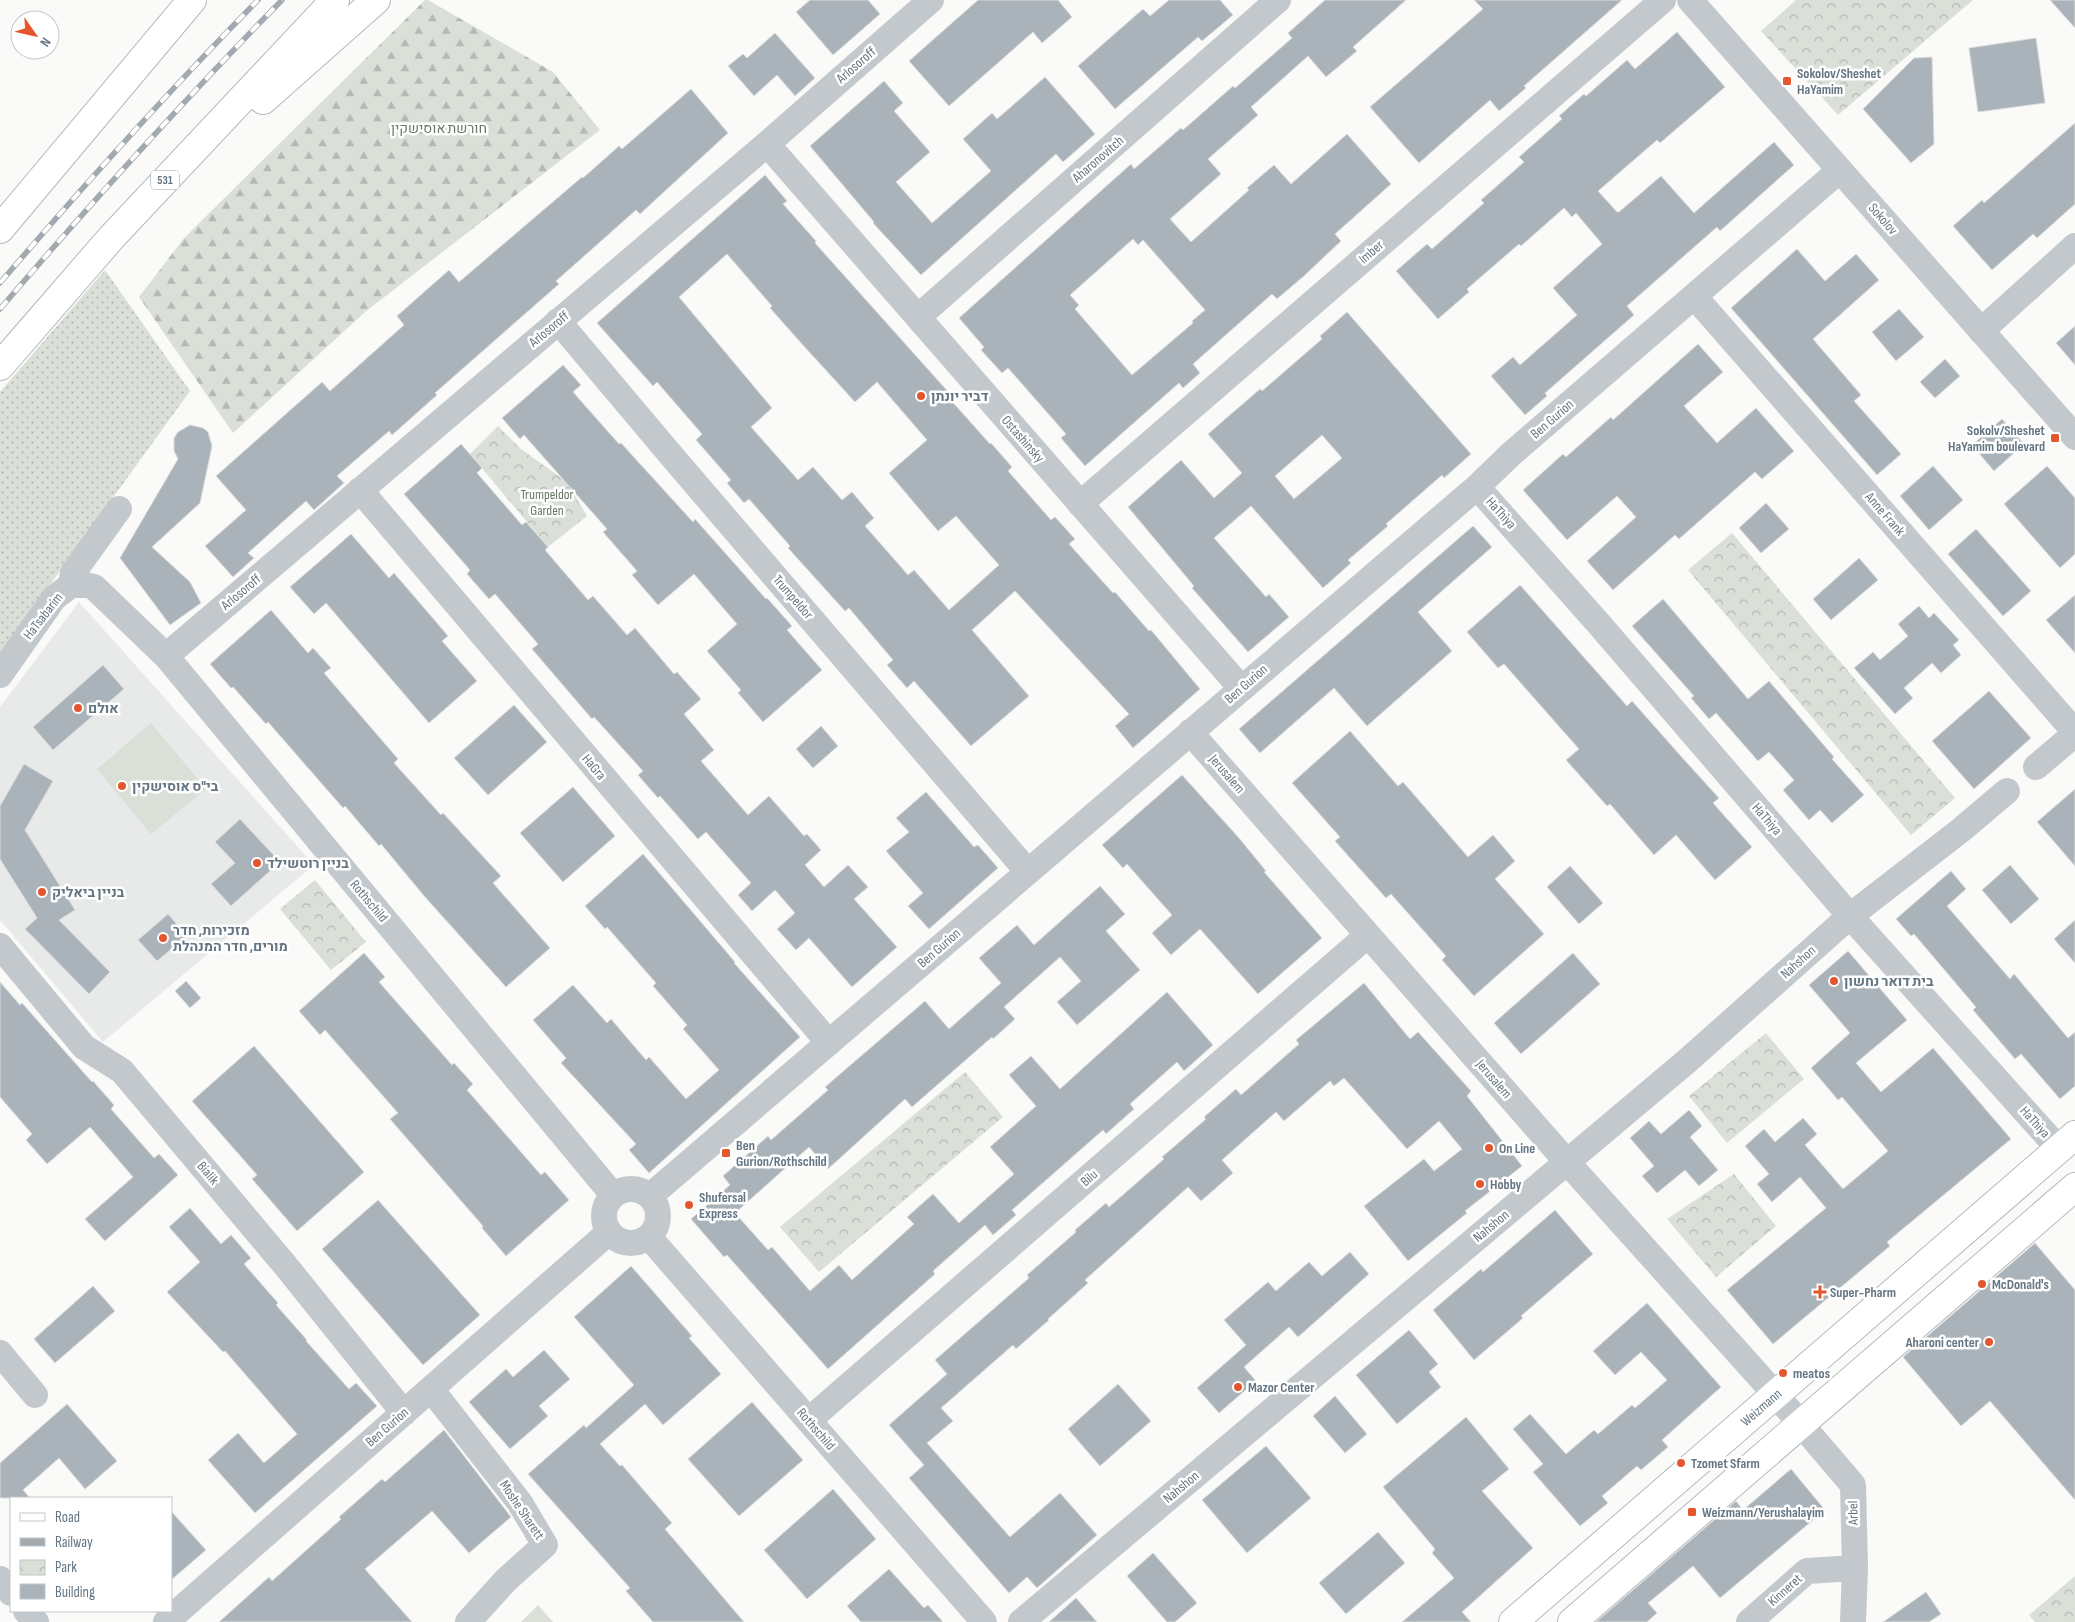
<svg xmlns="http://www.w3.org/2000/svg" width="2075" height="1622" font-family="'Sofia Sans Condensed',Heebo,sans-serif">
	<defs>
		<pattern id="grass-dots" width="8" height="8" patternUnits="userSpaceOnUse" patternTransform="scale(1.25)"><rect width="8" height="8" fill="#dadfd7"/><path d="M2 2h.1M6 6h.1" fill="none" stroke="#b4b9b4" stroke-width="1.8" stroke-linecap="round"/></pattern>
		<pattern id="forest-firs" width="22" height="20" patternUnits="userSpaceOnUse" patternTransform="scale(1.25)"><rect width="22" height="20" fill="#dadfd7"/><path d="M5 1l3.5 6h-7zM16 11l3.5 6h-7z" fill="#b4b9b4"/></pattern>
		<pattern id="park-crowns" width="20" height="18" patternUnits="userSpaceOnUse" patternTransform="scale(1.25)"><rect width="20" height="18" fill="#dadfd7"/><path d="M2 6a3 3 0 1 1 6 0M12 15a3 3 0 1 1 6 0" fill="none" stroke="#b4b9b4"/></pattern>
	</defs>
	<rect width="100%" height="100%" fill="#fafaf8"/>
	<path fill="#e8e9e9" d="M79,602L314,865L103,1042L0,920V707Z"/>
	<path fill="url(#grass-dots)" d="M105,270L190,391L0,654V392Z"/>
	<path fill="url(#forest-firs)" d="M425,0H428L553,72L600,130L365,312L233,433L139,297L185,237Z"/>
	<path fill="url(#park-crowns)" d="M1796,0H1973L1838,115L1761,31Z
		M498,426L521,449L567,482L587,516L548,547L470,454Z
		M1732,533L1955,798L1911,835L1688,570Z
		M315,880L366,942L331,970L280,909Z
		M1766,1033L1804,1079L1727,1143L1689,1096Z
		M965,1072L1003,1117L819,1272L780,1227Z
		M1734,1174L1776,1226L1716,1277L1667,1219Z
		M2075,1576V1622H2035L2029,1615Z"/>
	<path fill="#dadfd7" d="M151,723L206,789L151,834L97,769Z
		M538,1605L553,1622H521Z"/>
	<path fill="#aab3b9" stroke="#dcdcda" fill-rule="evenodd" d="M810,0H868L880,14L833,55L796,12Z
		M978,0H1058L1072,17L1042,43L1033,32L949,106L909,61Z
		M1169,0H1220L1233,15L1202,41L1198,37L1115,109L1078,66L1143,9L1150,16Z
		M1325,0H1406L1353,47L1357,51L1326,77L1308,56L1251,107L1258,115L1208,159L1221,174L1170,219L1191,242L1249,190L1247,188L1274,165L1291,184L1347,134L1391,184L1335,234L1341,241L1305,275L1277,299L1272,294L1193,364L1200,373L1183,388L1179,383L1085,466L1061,438L1066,434L1008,368L1002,373L981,350L984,347L959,318L1131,164L1134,169L1181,128L1183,130L1233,86L1235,88L1292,38L1288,33ZM1133,239L1138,245L1143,240L1205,310L1192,321L1193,323L1132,375L1075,309L1079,305L1070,295Z
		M1474,0H1622L1524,86L1526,88L1499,111L1490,100L1419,163L1370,107L1483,9Z
		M2050,0H2075V28Z
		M1677,32L1725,87L1660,143L1657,140L1598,191L1617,212H1619L1661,176L1694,213L1774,142L1794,165L1720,231L1717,227L1627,306L1634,315L1545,393L1547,396L1525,415L1491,376L1513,357L1520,365L1577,315L1553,288L1602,244L1576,213L1572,217L1564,208L1521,246L1519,244L1467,289L1469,292L1438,319L1396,271L1427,244L1432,249L1484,203L1481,200L1524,162L1519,157L1562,119L1559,116L1584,94L1586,96L1627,60L1635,69Z
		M775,33L815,78L795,96L777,75L754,96L728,66L743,54L747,58Z
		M2036,38L2045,103L1978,112L1969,48Z
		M1932,57L1934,144L1911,163L1863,109L1914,58Z
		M1045,77L1095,134L1063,162L1056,154L921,275L873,223L874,222L810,146L884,81L903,103L894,111L930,152L896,182L932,223L991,171L963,139L992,113L997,119Z
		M691,89L728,133L640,214L636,210L556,281L559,284L435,393L437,395L392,435L389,431L337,476L344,483L314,510L306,501L248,553L254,558L233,577L205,546L246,510L216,476L322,382L330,391L404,325L397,316L449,270L459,282L582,177L583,178L619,146L622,149Z
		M2075,123V204L2037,238L2033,234L1992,270L1953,226L1982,200L1984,203Z
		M765,175L787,201L783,204L816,241L815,243L951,395L948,397L990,444L991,443L1012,467L1008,471L1051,520L1055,517L1075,539L1069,544L1113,593L1115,592L1149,631L1151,630L1200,689L1133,748L1115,726L1129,714L1015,591L972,630L1029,696L971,746L914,681L907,688L887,665L893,660L849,608L845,611L788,548L790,546L749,499L744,503L727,483L731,480L696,440L702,434L657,382L653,386L597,323ZM727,254L772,306L770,308L802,344L855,402L877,382L927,440L889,473L938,531L956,516L999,565L949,610L914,570L908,575L865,526L874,518L852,492L842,500L813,467L798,480L751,427L772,408L679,297Z
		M1797,249L1825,281L1856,254L1879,280L1813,339L1861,395L1854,401L1901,454L1877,475L1731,308Z
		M1899,309L1924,337L1896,361L1872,332Z
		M1347,312L1471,454L1444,478L1442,475L1386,524L1388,526L1348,560L1351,563L1323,588L1251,506L1214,538L1266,597L1269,594L1289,617L1248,652L1192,588L1194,586L1128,507L1181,460L1214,498L1242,473L1208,434L1260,389L1262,391L1322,339L1320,336ZM1322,435L1342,458L1294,499L1275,476Z
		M2075,326V365L2056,343Z
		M1698,344L1723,372L1684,406L1717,443L1756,408L1794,451L1762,479L1755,472L1679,539L1675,535L1613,590L1587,561L1636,517L1617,496L1567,540L1523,490L1563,454L1566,457L1611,417L1613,420Z
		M1945,359L1960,376L1935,398L1920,382Z
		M563,365L581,385L573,392L619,444L621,443L693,522L695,519L766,599L767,598L792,626L787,630L822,670L763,722L738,693L741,690L707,651L737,624L694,574L658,605L632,575L637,571L603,532L607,529L524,435L520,439L502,418Z
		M2002,419L2024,444L1994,471L1972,445Z
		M190,425L203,428L208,432L212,446L200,503L152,547L190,582L201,603L170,625L120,558L178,459L174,451V438L178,432Z
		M461,444L482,468L477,473L522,525L526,522L548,547L545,550L588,600L593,596L627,635L635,628L674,674L677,672L701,699L684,714L714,750L701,761L748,815L769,796L804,836L807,834L821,850L805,865L824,887L848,865L868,887L854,899L897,947L852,987L809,938L796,950L777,929L795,913L775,890L752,911L738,895L751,883L706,832L698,839L660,796L658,798L638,775L643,771L594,717L592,719L532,649L538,644L495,594L489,599L467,574L470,570L404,494Z
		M1933,466L1963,500L1929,530L1900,496Z
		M2047,466L2075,498V554L2060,568L2004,504Z
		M1766,503L1789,529L1761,553L1739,528Z
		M1473,526L1492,547L1418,612L1452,651L1367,726L1334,688L1260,753L1239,729Z
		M1976,529L2031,591L2003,616L1948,554Z
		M351,534L389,578L394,573L419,602L448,636L442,641L477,681L429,723L326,603L314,614L290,587Z
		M1859,558L1878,580L1831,620L1813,599Z
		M1520,585L1627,706L1632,701L1687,763L1719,798L1713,803L1752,847L1715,880L1676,835L1654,855L1610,804L1607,806L1566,760L1579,749L1504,664L1498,668L1467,632Z
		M2075,595V653L2046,620Z
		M1663,599L1748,699L1769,681L1834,757L1832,759L1864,795L1832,823L1820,810L1809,820L1783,790L1794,780L1769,752L1758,761L1716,713L1709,719L1691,698L1694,696L1632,626Z
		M1919,606L1929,618L1934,613L1959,640L1953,645L1961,655L1941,673L1932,663L1904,688L1913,698L1895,714L1854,668L1873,652L1880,660L1908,636L1898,624Z
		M271,610L308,653L313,648L331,668L324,673L398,759L394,763L441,815L443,813L501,876L493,883L550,948L506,987L425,897L381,844L379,846L345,806L343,808L268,722L266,724L233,687L231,688L210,664Z
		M103,665L124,689L53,750L33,727Z
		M1989,691L2031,738L1974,789L1932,741Z
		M514,705L547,742L488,795L454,758Z
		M821,726L838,746L813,768L796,749Z
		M1350,731L1398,786L1403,782L1468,857L1493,835L1515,861L1495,879L1544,934L1474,996L1442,960L1446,956L1391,894L1386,898L1335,841L1340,837L1292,783Z
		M24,764L53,781L25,830L75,910L59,920L110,972L89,994L25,929L37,918L0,859V806Z
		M1182,775L1239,838L1266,871L1264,872L1322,938L1258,994L1200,929L1171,955L1152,933L1172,915L1127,864L1123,868L1102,845Z
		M573,787L615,836L563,882L520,833Z
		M2075,789V866L2037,822Z
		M926,792L974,847L978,845L998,868L929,929L908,906L923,893L886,851L909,832L896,818Z
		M240,819L280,862L231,906L211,884L235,863L215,842Z
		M643,854L735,962L734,963L800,1037L649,1173L629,1150L636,1144L561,1063L566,1058L533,1020L573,985L607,1023L611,1019L646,1060L649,1057L686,1099L719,1070L683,1029L687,1025L653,986L656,983L607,927L605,929L585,906Z
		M2010,865L2039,899L2011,924L1982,890Z
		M1570,866L1603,903L1579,924L1547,887Z
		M1951,871L1966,889L1947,906L2010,979L2014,974L2068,1038L2075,1032V1086L2060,1099L2021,1054L2015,1059L1973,1010L1976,1007L1914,934L1911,936L1896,919Z
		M1100,886L1125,914L1106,931L1140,970L1077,1025L1057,1002L1081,981L1060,957L1004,1007L1015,1019L993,1039L992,1037L912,1107L905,1099L828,1169L809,1147L735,1213L768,1250L772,1247L810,1291L839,1265L852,1280L914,1224L907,1217L933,1194L959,1223L1014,1174L990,1147L1036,1106L1009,1075L1031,1056L1060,1089L1167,992L1213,1045L1184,1071L1177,1062L1130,1104L1134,1109L1106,1134L1103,1130L1012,1210L1016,1215L993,1235L985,1225L933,1271L935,1274L828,1369L727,1255L724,1257L691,1219L730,1185L723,1176L768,1136L771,1140L828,1090L825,1087L925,1001L949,1029L1001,983L979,958L1017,925L1034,945Z
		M168,914L187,936L157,961L138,940Z
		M2075,920V963L2054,939Z
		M1848,951L1907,1020L1856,1063L1881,1092L1933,1048L2011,1139L1887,1242L1890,1246L1773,1344L1727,1290L1826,1208L1800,1177L1772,1202L1757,1184L1769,1174L1745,1146L1764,1129L1775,1142L1803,1118L1817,1134L1805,1145L1843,1189L1888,1151L1842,1097L1838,1100L1811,1068L1850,1033L1809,985Z
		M364,953L385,977L379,982L452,1065L454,1063L473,1084L467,1090L541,1175L545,1172L569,1200L506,1256L482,1228L483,1226L390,1119L398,1113L325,1030L320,1035L299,1011Z
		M1573,953L1600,984L1521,1054L1494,1023Z
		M186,981L201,998L190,1008L175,991Z
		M0,982L20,1005L22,1003L92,1082L93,1081L114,1105L111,1109L154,1158L159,1154L178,1175L105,1241L85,1219L133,1177L90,1127L47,1164L26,1140L32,1134L0,1097Z
		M1364,983L1410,1039L1418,1032L1471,1091L1467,1096L1522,1166L1465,1211L1467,1213L1408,1261L1364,1206L1424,1159L1434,1171L1462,1149L1439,1121L1407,1149L1344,1078L1334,1086L1330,1081L1284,1121L1276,1112L1222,1160L1233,1173L1201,1201L1188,1187L1085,1280L1088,1283L1048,1319L1049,1320L1016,1349L1013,1345L941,1408L953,1421L927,1443L1010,1537L1060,1493L1097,1535L1037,1588L1027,1577L1009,1593L909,1478L924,1465L889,1425L947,1374L935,1360L1029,1278L1027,1275L1076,1232L1075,1230L1106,1203L1109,1207L1164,1159L1162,1157L1206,1119L1204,1117L1236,1089L1241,1095L1299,1044L1296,1040Z
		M254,1046L364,1172L297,1231L252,1179L257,1175L192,1101Z
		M1689,1110L1702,1126L1690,1137L1718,1170L1699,1186L1685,1170L1657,1193L1642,1176L1654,1166L1630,1138L1649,1121L1661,1134Z
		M378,1200L480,1315L423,1365L322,1249Z
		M190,1208L221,1244L231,1235L251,1258L244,1264L278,1303L276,1305L307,1340L306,1341L349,1389L356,1383L377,1406L255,1513L208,1460L238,1433L264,1463L297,1434L225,1351L223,1352L167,1292L200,1262L169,1227Z
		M1555,1210L1593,1254L1521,1316L1523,1318L1474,1360L1433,1310L1481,1269L1483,1272Z
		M2035,1243L2075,1290V1500L1990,1401L1961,1426L1903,1357Z
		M1350,1252L1369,1274L1298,1337L1289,1327L1244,1367L1256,1381L1219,1413L1197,1388L1246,1345L1224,1320L1268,1282L1276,1291L1309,1262L1322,1276Z
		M631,1266L692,1336L689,1338L721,1374L663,1425L645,1404L600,1444L620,1466L622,1465L672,1523L665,1529L744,1622H653L626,1591L630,1588L528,1474L584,1425L586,1428L634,1385L574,1317Z
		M93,1286L115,1311L55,1363L34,1339Z
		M1647,1303L1721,1387L1662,1440L1668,1447L1641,1470L1637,1466L1602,1496L1608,1503L1580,1526L1533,1472L1543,1464L1513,1429L1530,1414L1566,1454L1594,1430L1598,1434L1632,1405L1635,1408L1667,1380L1641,1352L1615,1375L1593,1351Z
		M1409,1330L1438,1364L1429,1372L1441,1387L1397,1424L1356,1375Z
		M544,1350L570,1379L539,1406L548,1416L510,1449L469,1402L506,1369L513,1377Z
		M1118,1384L1151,1421L1100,1466L1068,1429Z
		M1335,1396L1367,1434L1345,1453L1313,1416Z
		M752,1402L803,1460L739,1516L688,1459Z
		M67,1404L117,1461L85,1489L59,1458L23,1490L30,1498H0V1463Z
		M1466,1417L1509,1469L1482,1491L1533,1548L1462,1612L1471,1622H1402L1454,1578L1432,1553L1435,1549L1383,1487Z
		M444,1430L511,1517L469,1553L432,1511L365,1569L412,1622H219L269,1577L272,1581L341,1519L339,1517L382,1479L385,1482Z
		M1266,1446L1311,1498L1247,1553L1202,1500Z
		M1791,1469L1825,1510L1720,1598L1693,1566L1648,1603L1657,1613L1647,1622H1596L1736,1501L1743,1510Z
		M833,1489L876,1539L807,1599L764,1550Z
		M171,1511L206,1550L171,1580Z
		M1378,1532L1405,1563L1346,1614L1319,1583Z
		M1153,1553L1197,1603L1175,1622H1167L1127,1576Z
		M889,1569L924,1608L928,1605L943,1622H861L847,1606Z
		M1926,1592L1941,1614L1929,1622H1883Z
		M1076,1598L1097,1622H1049Z"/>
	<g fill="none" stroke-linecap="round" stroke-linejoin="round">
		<defs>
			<g id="major">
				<path id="s1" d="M1513,1622L2075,1135"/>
				<path d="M1572,1622L2075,1187"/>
			</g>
			<path id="highway" d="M263,100L376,0
				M0,229L192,0
				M0,366L111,238L335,0"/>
		</defs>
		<use href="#major" stroke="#b5babe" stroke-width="30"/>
		<use href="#highway" stroke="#b4b9bd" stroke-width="30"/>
		<path stroke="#c3c8cc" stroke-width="26" d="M1690,0L2075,437
			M767,144L1241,688
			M1694,296L2075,732
			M918,317L1278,0
			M558,321L670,454L1028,872
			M1981,331L2075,246
			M1477,487L1599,624L1850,916L2059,1149
			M360,490L829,1043
			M1080,504L1663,0
			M71,585L73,573L119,509
			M166,656L767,144L931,0
			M0,675L54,598L71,585H86L94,587L166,656L613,1195
			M1190,732L1567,1162L1776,1395L1853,1485L1855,1568L1853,1622
			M2036,767L2075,734
			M0,946L84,1047L122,1071L285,1265L404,1413
			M604 1216a27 27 0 1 1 54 0a27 27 0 1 1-54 0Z
			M650,1196L1477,487L1510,455L1840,170
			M649,1237L984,1622
			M0,1353L35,1395
			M431,1389L520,1503L545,1545L506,1580L468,1622
			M809,1420L1368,935
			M0,1579L11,1593
			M26,1611L36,1622
			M166,1622L609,1232
			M1021,1622L1687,1061L1850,916L1961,830L2007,791
			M1749,1622L1807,1571L1855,1568"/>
		<use href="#major" stroke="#fff" stroke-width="28"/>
		<use href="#highway" stroke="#fff" stroke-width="28"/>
		<defs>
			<path id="rail" d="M0,283C83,186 169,91 258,0
				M0,309C91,203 184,100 282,0"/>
		</defs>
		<use href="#rail" stroke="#a2aab0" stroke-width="5.5"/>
		<use href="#rail" stroke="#fff" stroke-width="4" stroke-dasharray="11" stroke-linecap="butt"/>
	</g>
	<g fill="#e4572e" stroke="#fff" stroke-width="2">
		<rect x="1782" y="76" width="10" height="10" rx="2.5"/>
		<circle cx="921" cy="396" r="5"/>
		<rect x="2050" y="433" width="10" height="10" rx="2.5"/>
		<circle cx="78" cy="708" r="5"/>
		<circle cx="122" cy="786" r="5"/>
		<circle cx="257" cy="863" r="5"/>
		<circle cx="42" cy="892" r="5"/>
		<circle cx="163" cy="938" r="5"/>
		<circle cx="1834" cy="981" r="5"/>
		<circle cx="1489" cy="1148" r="5"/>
		<rect x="721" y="1148" width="10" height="10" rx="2.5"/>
		<circle cx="1480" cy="1184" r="5"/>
		<circle cx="689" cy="1205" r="5"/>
		<circle cx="1982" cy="1284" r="5"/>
		<path d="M1817.5 1284.5h5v5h5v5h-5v5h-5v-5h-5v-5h5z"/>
		<circle cx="1989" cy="1342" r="5"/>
		<circle cx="1783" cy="1373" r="5"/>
		<circle cx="1238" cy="1387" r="5"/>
		<circle cx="1681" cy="1463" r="5"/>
		<rect x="1687" y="1507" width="10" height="10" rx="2.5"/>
	</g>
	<g text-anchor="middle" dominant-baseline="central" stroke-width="5" stroke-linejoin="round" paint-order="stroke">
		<rect fill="#fff" stroke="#939fa8" stroke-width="1" x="151" y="170.5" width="28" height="19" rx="4"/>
		<g font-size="12" font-weight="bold" fill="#657683">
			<text x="165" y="180">531</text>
		</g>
		<g font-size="14" fill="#657683" stroke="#fff">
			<text transform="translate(856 65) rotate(-41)">Arlosoroff</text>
			<text transform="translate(1098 159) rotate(-41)">Aharonovitch</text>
			<text transform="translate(1883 219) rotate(49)">Sokolov</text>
			<text transform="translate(1371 252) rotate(-41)">Imber</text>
			<text transform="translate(549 329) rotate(-40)">Arlosoroff</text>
			<text transform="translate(1552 419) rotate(-41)">Ben Gurion</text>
			<text transform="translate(1023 439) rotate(49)">Ostashinsky</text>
			<text transform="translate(1501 513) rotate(48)">HaThiya</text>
			<text transform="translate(1885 514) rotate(49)">Anne Frank</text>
			<text transform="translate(241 592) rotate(-40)">Arlosoroff</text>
			<text transform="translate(793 597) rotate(49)">Trumpeldor</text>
			<text transform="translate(43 616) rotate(-52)">HaTsabarim</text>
			<text transform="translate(1246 684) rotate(-41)">Ben Gurion</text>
			<text transform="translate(594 767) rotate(50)">HaGra</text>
			<text transform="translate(1227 774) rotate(49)">Jerusalem</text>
			<text transform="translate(1767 819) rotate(49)">HaThiya</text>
			<text transform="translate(369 901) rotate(50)">Rothschild</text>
			<text transform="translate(939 948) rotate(-41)">Ben Gurion</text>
			<text transform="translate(1798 962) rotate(-42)">Nahshon</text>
			<text transform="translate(1494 1079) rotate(49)">Jerusalem</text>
			<text transform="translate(2035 1122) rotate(48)">HaThiya</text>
			<text transform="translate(208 1173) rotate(50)">Bialik</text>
			<text transform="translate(1089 1178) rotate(-41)">Bilu</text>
			<text transform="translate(1491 1226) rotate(-40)">Nahshon</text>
			<text stroke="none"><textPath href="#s1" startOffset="328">Weizmann</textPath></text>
			<text transform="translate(387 1427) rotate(-41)">Ben Gurion</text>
			<text transform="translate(816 1429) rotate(49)">Rothschild</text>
			<text transform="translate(1181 1487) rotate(-40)">Nahshon</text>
			<text transform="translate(522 1510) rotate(56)">Moshe Sharett</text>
			<text transform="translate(1853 1513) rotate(-91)">Arbel</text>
			<text transform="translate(1785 1590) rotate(-42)">Kinneret</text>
		</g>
		<g font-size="14" font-weight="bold" fill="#657683" stroke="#fff" text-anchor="start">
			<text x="1797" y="73">Sokolov/Sheshet<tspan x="1797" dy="16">HaYamim</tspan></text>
			<text x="931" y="396">דביר יונתן</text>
			<text x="2045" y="430" text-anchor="end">Sokolv/Sheshet<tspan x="2045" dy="16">HaYamim boulevard</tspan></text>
			<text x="88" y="708">אולם</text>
			<text x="132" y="786">בי"ס אוסישקין</text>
			<text x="267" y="863">בניין רוטשילד</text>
			<text x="52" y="892">בניין ביאליק</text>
			<text x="173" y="930">מזכירות, חדר<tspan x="173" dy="16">מורים, חדר המנהלת</tspan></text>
			<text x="1844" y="981">בית דואר נחשון</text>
			<text x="736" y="1145">Ben<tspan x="736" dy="16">Gurion/Rothschild</tspan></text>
			<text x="1499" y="1148">On Line</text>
			<text x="1490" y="1184">Hobby</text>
			<text x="699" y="1197">Shufersal<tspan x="699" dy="16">Express</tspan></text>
			<text x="1992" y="1284">McDonald's</text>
			<text x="1830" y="1292">Super-Pharm</text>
			<text x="1979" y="1342" text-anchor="end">Aharoni center</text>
			<text x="1793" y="1373">meatos</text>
			<text x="1248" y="1387">Mazor Center</text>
			<text x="1691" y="1463">Tzomet Sfarm</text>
			<text x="1702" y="1512">Weizmann/Yerushalayim</text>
		</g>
		<g font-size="14" fill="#687a64" stroke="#fff">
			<text x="439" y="128">חורשת אוסישקין</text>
			<text x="547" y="494">Trumpeldor<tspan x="547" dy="16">Garden</tspan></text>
		</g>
	</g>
	<rect x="10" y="1497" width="162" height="115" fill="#ffffff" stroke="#c1c8cd"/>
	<rect x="20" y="1513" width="25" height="8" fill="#ffffff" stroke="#c1c8cd"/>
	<text x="55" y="1522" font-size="15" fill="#657683">Road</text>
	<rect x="20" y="1538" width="25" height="8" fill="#a2aab0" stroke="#c1c8cd"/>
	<text x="55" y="1547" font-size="15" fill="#657683">Railway</text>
	<rect x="20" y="1560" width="25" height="15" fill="url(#park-crowns)" stroke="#c1c8cd"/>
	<text x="55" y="1572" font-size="15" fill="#657683">Park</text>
	<rect x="20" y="1584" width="25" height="15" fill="#aab3b9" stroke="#c1c8cd"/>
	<text x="55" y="1597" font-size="15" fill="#657683">Building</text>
	<g transform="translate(35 35) rotate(124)"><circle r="24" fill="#ffffff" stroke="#c1c8cd"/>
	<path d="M0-4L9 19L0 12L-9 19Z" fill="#e4572e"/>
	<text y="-8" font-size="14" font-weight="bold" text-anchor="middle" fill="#657683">N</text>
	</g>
</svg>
